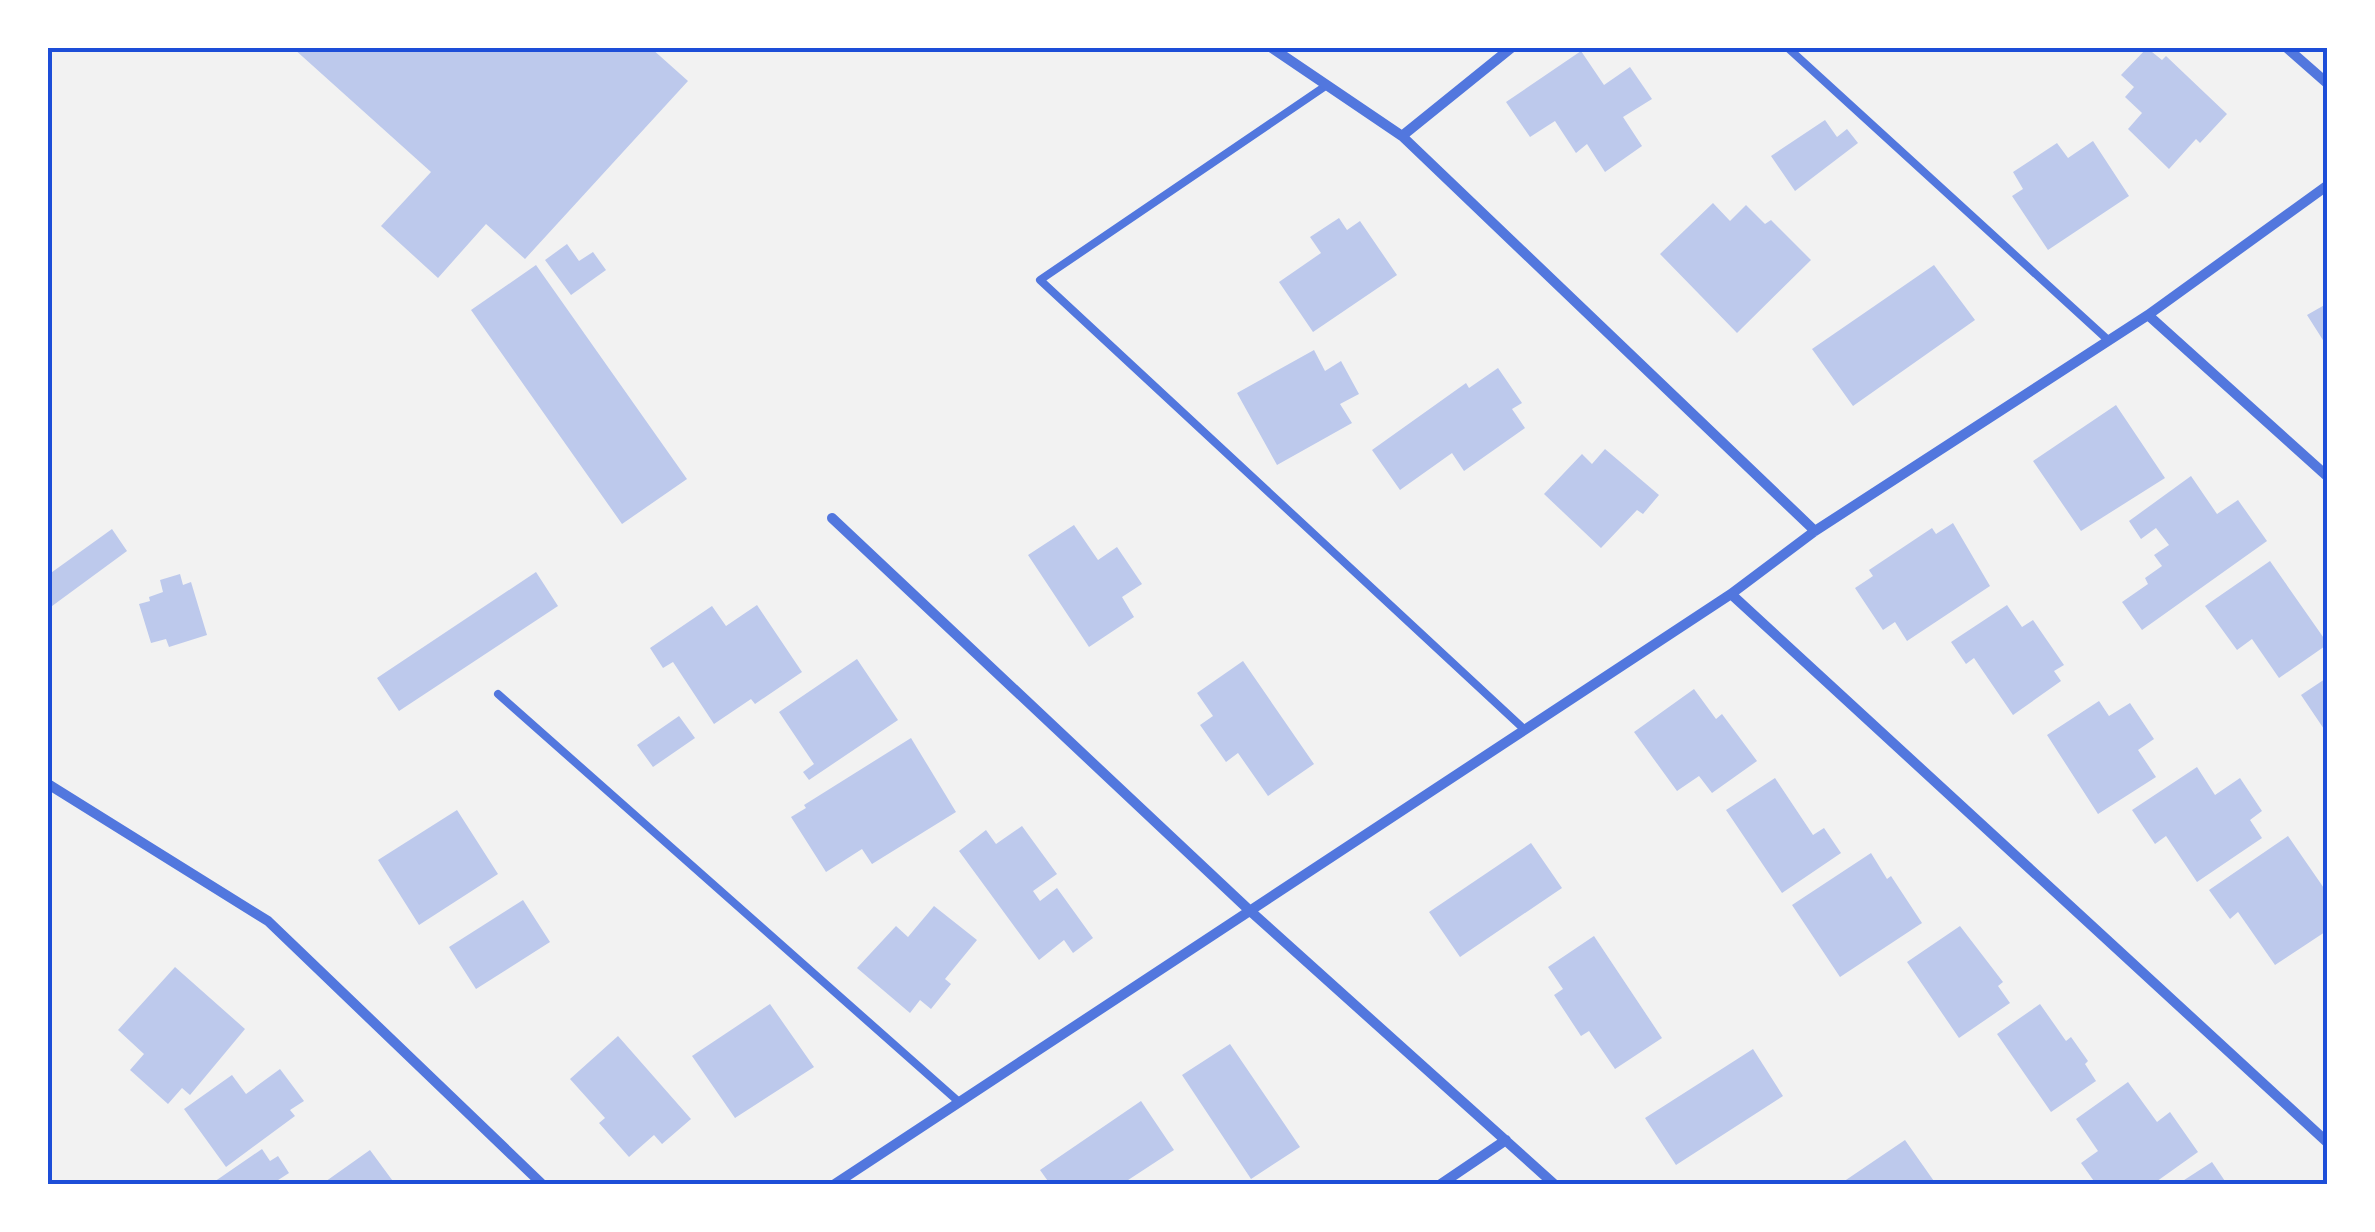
<svg xmlns="http://www.w3.org/2000/svg" width="2375" height="1232" font-family="Lato,sans-serif">
	<rect width="100%" height="100%" fill="#f2f2f2"/>
	<path fill="#bdc9ec" d="M293,48H651L688,81L525,259L486,224L438,278L381,226L431,172Z
		M2147,48L2162,60L2166,56L2227,114L2200,143L2196,139L2169,169L2128,129L2142,113L2125,97L2134,87L2121,75Z
		M1581,51L1604,85L1630,67L1652,99L1623,117L1642,146L1605,172L1587,144L1576,153L1555,121L1530,137L1506,102Z
		M1825,120L1837,137L1847,129L1858,143L1795,191L1771,156Z
		M2093,141L2129,196L2048,250L2012,196L2023,189L2013,172L2057,143L2068,158Z
		M1713,203L1730,221L1746,205L1765,224L1771,220L1811,260L1737,333L1660,254Z
		M1339,218L1347,230L1360,221L1397,275L1313,332L1279,282L1321,253L1310,237Z
		M567,244L579,261L593,252L606,270L571,295L545,260Z
		M536,265L687,479L622,524L471,310Z
		M1934,265L1975,320L1853,406L1812,349Z
		M2328,303V348L2307,315Z
		M1314,350L1325,371L1341,361L1359,394L1340,404L1352,423L1277,465L1237,393Z
		M1498,368L1522,403L1512,409L1525,428L1464,471L1452,453L1400,490L1372,450L1466,383L1469,388Z
		M2116,405L2165,478L2081,531L2033,461Z
		M1605,449L1659,495L1643,514L1637,510L1601,548L1544,494L1582,454L1592,464Z
		M2191,476L2217,514L2238,500L2267,541L2142,630L2122,602L2148,584L2145,578L2162,566L2154,555L2169,545L2156,528L2141,539L2129,521Z
		M1953,523L1990,586L1907,641L1895,622L1883,630L1855,588L1873,576L1869,570L1932,528L1936,534Z
		M1074,525L1098,560L1117,547L1142,584L1122,597L1134,617L1089,647L1028,555Z
		M112,529L127,551L48,609V575Z
		M2270,561L2328,644L2279,678L2252,639L2237,650L2205,606Z
		M536,572L558,606L399,711L377,678Z
		M180,574L183,585L191,582L207,635L169,647L166,639L151,643L139,604L150,601L149,597L163,592L160,580Z
		M757,605L802,672L755,704L751,699L714,724L673,662L663,668L650,648L712,606L726,626Z
		M2007,605L2022,627L2033,620L2064,665L2054,671L2061,681L2013,715L1974,658L1966,664L1951,642Z
		M857,659L898,720L809,780L803,772L814,764L779,712Z
		M1243,661L1314,764L1268,796L1238,753L1226,762L1200,725L1213,716L1197,693Z
		M2328,677V735L2301,695Z
		M1694,689L1716,719L1722,714L1757,761L1712,793L1699,776L1677,791L1634,732Z
		M2099,701L2109,716L2130,703L2154,739L2138,750L2156,777L2098,814L2047,735Z
		M679,716L695,738L653,767L637,745Z
		M911,738L956,812L872,864L862,849L826,872L791,817L806,808L804,805Z
		M2197,767L2215,795L2240,778L2262,811L2250,820L2262,838L2197,882L2166,836L2155,844L2132,810Z
		M1775,778L1813,835L1824,828L1841,853L1782,893L1726,810Z
		M457,810L498,874L419,925L378,860Z
		M1022,826L1057,874L1033,891L1040,901L1057,888L1093,938L1073,953L1064,940L1039,960L959,851L986,830L996,844Z
		M2288,836L2328,894V930L2275,965L2238,912L2230,919L2209,890Z
		M1531,843L1562,888L1460,957L1429,912Z
		M1871,853L1887,879L1891,876L1922,923L1840,977L1792,905Z
		M523,900L550,942L476,989L449,947Z
		M934,906L977,940L945,979L951,984L931,1009L920,1000L910,1013L857,968L896,926L908,937Z
		M1960,926L2003,982L1998,986L2010,1003L1959,1038L1907,962Z
		M1594,936L1662,1038L1615,1069L1589,1031L1581,1036L1554,995L1563,989L1548,967Z
		M175,967L245,1029L190,1095L182,1088L168,1104L130,1070L144,1054L118,1030Z
		M770,1004L814,1067L735,1118L692,1056Z
		M2040,1004L2066,1041L2071,1037L2088,1061L2085,1064L2096,1081L2051,1112L1997,1034Z
		M618,1036L691,1119L662,1144L654,1135L629,1157L599,1123L605,1118L570,1079Z
		M1230,1044L1300,1147L1251,1179L1182,1075Z
		M1753,1049L1783,1096L1676,1165L1645,1118Z
		M280,1069L304,1101L290,1110L295,1116L226,1167L184,1109L232,1075L246,1094Z
		M2128,1082L2157,1122L2170,1112L2198,1152L2153,1184H2096L2081,1163L2098,1151L2076,1119Z
		M1141,1101L1174,1150L1122,1184H1050L1040,1170Z
		M1905,1140L1936,1184H1840Z
		M262,1149L270,1161L278,1156L289,1173L272,1184H211Z
		M370,1150L395,1184H322Z
		M2212,1162L2227,1184H2178Z"/>
	<g fill="none" stroke-linecap="round" stroke-linejoin="round">
		<path stroke="#5277de" stroke-width="8" d="M1788,48L2108,340
			M1327,85L1040,280L1524,729
			M498,694L959,1102"/>
		<path stroke="#5277de" stroke-width="10" d="M1272,48L1402,136L1815,531
			M2287,48L2328,84
			M1402,136L1511,48
			M2148,315L2328,477
			M832,518L1248,909L1554,1184
			M1731,594L2328,1143
			M48,784L268,921L542,1184
			M835,1184L1731,594L1815,531L2148,315L2328,185
			M1441,1184L1506,1140"/>
	</g>
	<rect width="2375" height="1232" fill="none" stroke="#ffffff" stroke-width="100"/>
	<rect x="50" y="50" width="2275" height="1132" fill="none" stroke="#1d4ed8" stroke-width="4"/>
</svg>
